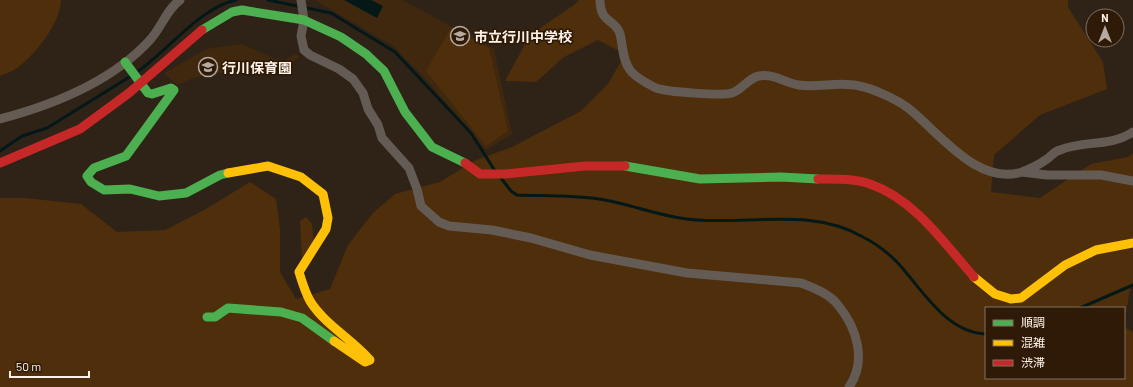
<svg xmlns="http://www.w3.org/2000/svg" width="1133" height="387" font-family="Barlow,'Noto Sans JP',sans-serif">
	<rect width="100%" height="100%" fill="#2f2318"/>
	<path fill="#40280f" d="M315,0H402L494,49L512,134L486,150L422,75L403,57L395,47Z
		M242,44L275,59L284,60L296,54L300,57L289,65H263L193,78L177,85L164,73L207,49Z"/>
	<path fill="#4e2e0b" d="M0,0H61C61,23 33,58 14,70C10,72 5,74 0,76Z
		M579,0H1068V7L1103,62L1107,89L1040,115L994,155L991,192L1040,198L1091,164L1128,157L1133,153V284H1131L1124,324V308H986V378H1124V327L1133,332V387H0V198H25L81,204L117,232L165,230L206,209L250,182L276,199L280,229V272L296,299L330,289L348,245L373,213L395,194L440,182L474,161L512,147L581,111L608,84L625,54L598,40L564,57L536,82L505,81L530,35L574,5Z
		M451,28L489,48L508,131L486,146L426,71Z
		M306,217L312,224L314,242L302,260L300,221Z"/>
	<path fill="#041818" d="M344,0H371L383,6L377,18Z"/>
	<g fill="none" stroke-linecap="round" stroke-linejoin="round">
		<path stroke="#041818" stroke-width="3" d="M268,0L331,13L395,52L471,133L495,171
			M137,72C168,51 199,8 236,0
			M0,151L22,136L47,128L131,76
			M501,178L511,191L517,195C544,196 573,195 599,199C632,204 663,218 697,220C752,224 813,208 863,237C875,243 888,253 897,262C922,289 946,333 986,334
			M1080,308L1133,285"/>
		<path stroke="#635b54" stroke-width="9" d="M301,0L304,20L301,36L304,50L310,55L339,69L353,79L363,93L368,109L378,125L382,138L409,168L417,189L421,206L439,222L449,226L492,230L531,238L590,255L687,273L801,283C814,288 830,294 838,305C857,328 867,361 849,387
			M600,0C600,24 616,19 620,34C623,45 622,60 630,70C635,77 648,84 656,88C667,92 722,96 732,93C742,90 748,78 759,76C774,73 785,83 799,85C818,88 840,81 859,86C872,88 898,100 908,108C939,132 977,186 1022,172C1030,169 1040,164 1047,159C1051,156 1055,151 1060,150C1084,140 1111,147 1133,132
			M0,119C53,105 111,82 149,41C161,29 166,10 180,0
			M1022,172L1047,175H1101L1133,181"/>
		<path stroke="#4caf50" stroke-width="9" d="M202,30L232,12L242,10L304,20L341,37L366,54L384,71L405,112L432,147L465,163
			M125,62L148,93L152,94L171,88L174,90L126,156L94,168L87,176L91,182L104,190L130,189L159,196L186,193L220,175L228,173
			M625,166L700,179L781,177L818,179
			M207,317H215L228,308L281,312L302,318L334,341"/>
		<path stroke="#ffc107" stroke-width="9" d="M228,173L268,166L301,177L323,194L328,218L326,229L299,272C302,282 305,292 310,301C325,325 352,339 370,360L365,362L334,341
			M974,277L995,294L1011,299L1021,298L1065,265L1096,250L1133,243"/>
		<path stroke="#c62828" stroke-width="9" d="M0,163L80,129L129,93L202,30
			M465,163L480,174H506L585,166H625
			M818,179C835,179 853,178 870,184C914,199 944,243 974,277"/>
	</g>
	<defs>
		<symbol id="school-ring" viewBox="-11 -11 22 22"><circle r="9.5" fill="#2e1a06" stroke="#b6aaa0" stroke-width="1.5"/><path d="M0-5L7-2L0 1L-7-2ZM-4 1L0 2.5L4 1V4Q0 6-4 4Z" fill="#b6aaa0"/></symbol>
	</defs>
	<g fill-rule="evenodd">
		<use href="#school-ring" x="449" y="25" width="22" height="22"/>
		<use href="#school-ring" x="197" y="56" width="22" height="22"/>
	</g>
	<g text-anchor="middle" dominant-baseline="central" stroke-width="3.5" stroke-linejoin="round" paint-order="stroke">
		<g font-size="14" font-weight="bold" fill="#fef3e9" stroke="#2e1a06" text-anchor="start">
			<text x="474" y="36">市立行川中学校</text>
			<text x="222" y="67">行川保育園</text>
		</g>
	</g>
	<rect x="985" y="307" width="140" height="72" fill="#2e1a06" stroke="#817161"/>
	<rect x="993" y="320" width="20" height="6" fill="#4caf50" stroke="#817161"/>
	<text x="1021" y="327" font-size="12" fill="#fef3e9">順調</text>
	<rect x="993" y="340" width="20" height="6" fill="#ffc107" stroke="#817161"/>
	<text x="1021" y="347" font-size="12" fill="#fef3e9">混雑</text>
	<rect x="993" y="360" width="20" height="6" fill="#c62828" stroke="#817161"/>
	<text x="1021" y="367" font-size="12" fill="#fef3e9">渋滞</text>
	<g transform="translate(1105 28)"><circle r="19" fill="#2e1a06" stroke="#817161"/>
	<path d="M0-3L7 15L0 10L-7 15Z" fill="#b6aaa0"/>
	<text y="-6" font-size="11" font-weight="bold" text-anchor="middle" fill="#fef3e9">N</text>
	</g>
	<path d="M10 371v6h79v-6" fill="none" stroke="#fef3e9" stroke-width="2"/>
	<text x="16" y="371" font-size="12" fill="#fef3e9" stroke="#2e1a06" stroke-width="3" paint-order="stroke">50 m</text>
</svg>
